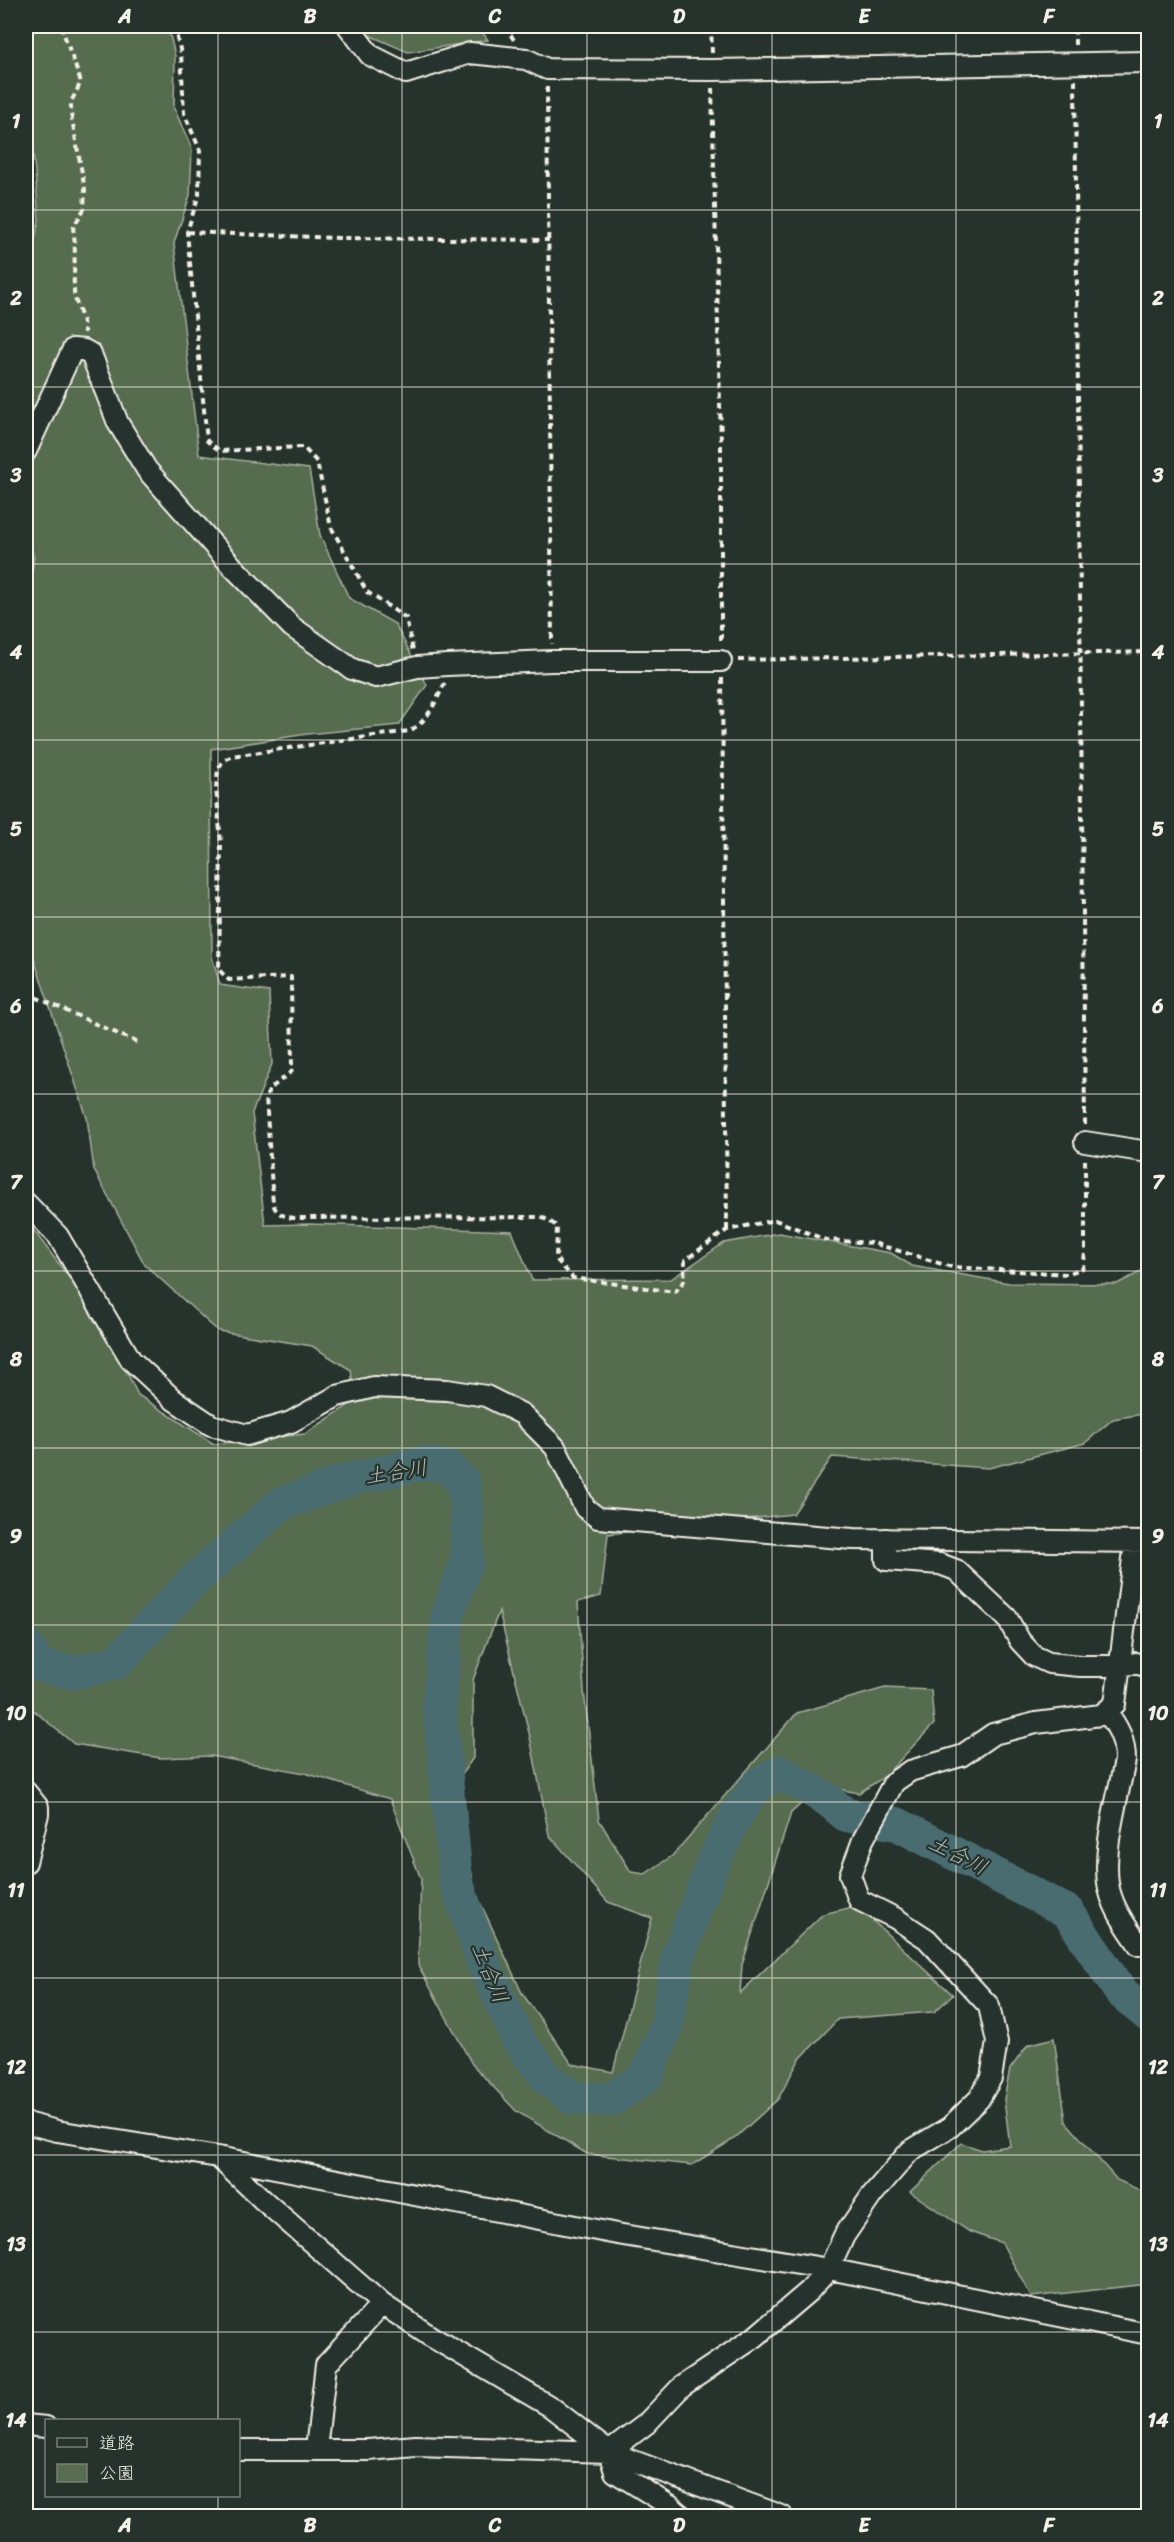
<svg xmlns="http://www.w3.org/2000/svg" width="1174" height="2542" font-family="Sriracha,'Klee One',sans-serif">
	<rect width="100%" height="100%" fill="#26332d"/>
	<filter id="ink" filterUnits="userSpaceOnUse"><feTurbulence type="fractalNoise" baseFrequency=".0167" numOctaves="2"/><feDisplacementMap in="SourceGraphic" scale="12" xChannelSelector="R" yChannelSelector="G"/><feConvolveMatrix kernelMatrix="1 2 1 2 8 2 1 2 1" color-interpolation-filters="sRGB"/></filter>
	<g filter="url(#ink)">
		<path fill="#576c50" stroke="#a6ae9c" stroke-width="1.5" fill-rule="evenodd" d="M26,26H168L175,56L174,108L192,149L190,195L174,243L199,455L309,469L320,535L349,598L395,624L427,685L399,725L307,734L211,749L212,957L220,985L269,992L272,1064L252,1113L265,1225L309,1224L512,1231L532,1280L671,1279L724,1243L779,1233L891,1253L912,1266L1009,1283L1117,1284L1148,1268V1413L1113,1419L1085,1443L989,1468L832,1457L793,1514L608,1534L601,1596L578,1602L584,1691L599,1820L631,1872L645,1874L672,1856L797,1713L885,1688L931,1690L934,1724L884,1777L859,1793L821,1786L791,1813L742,1965L740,1993L823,1914L857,1906L953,1995L934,2012L838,2019L799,2060L778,2099L734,2139L692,2165L587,2154L516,2111L472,2064L418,1965L421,1879L390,1799L305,1773L211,1756L161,1758L74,1744L26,1704V1220L103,1323L138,1395L214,1444L305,1434L355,1401L351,1370L312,1346L218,1331L145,1265L94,1170L87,1118L28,941L26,914V615L34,557L26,535V313L31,259L39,220L28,92L26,81ZM499,1611L530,1737L549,1835L608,1902L652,1918L613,2072L572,2064L522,1993L475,1891L462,1823L461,1775L473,1758V1680Z
			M348,26H478L488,40L408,52Z
			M1054,2038L1066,2122L1117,2180L1148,2194V2284L1031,2297L1002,2243L970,2232L910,2192L961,2143L982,2150L1010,2146L1004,2099L1010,2069L1028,2045Z"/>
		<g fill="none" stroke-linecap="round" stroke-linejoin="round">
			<path stroke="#4a6c71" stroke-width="34" d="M26,1645L38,1665L74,1673L116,1663L191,1583L281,1504L351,1479L425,1463L448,1468L464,1484L467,1508V1561L448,1613L439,1704L456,1881L482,1959L518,2040L547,2078L572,2098L611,2100L646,2077L667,2026L678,1957L714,1860L737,1814L757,1786L780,1772L828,1800L846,1815L897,1824L1068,1912L1120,1991L1148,2015"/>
			<defs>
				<path id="minor" d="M348,26L370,55L406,73L470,53L526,59L547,69L712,70L1148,62
					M26,451L73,349L84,350L91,354L118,423L147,470L232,566L292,627L352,669L376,677L417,667L447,665L552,661H721
					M1085,1142L1148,1152
					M26,1203L58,1236L131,1360L174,1400L211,1425L247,1435L291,1422L337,1396L374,1387L447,1390L486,1396L522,1414L555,1447L585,1508L598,1518L853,1539L1148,1542
					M886,1539V1560L940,1564L956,1570L1007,1618L1020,1641L1034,1656L1049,1663L1080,1666H1121L1136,1663L1148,1667
					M1106,1711C1118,1727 1125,1739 1125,1760C1118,1797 1103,1846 1108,1883C1111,1906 1126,1926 1139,1945
					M26,1792L38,1807V1814L26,1862
					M26,2123L57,2131L218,2157L617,2234L829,2269L1148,2334
					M218,2157L263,2200L382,2304L430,2336L551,2407L609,2452L782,2516
					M26,2425L46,2427
					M316,2449L326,2365L382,2304
					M238,2450H368L416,2446L609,2452L646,2424L682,2386L755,2337L809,2291L829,2269L844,2236L872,2195L910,2151L950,2127L979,2099L991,2078L997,2042L989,2006L927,1939L895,1918L859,1900L850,1875L863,1840L894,1782L910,1771L961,1756L993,1734L1036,1723L1101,1715L1115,1704L1135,1542
					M609,2452L615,2472L670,2506L682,2516"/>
			</defs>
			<use href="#minor" stroke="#f4f1e8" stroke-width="24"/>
			<path stroke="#f4f1e8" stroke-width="4" stroke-dasharray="6 4.5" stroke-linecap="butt" d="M61,26L81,82L71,102V114L85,189L84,209L73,228C77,250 73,269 74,291C75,306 85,318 84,333
				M174,26L181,53L184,113L200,150L199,194L187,232L207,441L220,451L303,447L317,462L331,527L367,592L406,618L413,651
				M505,26L514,40
				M711,26L712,53
				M1075,45V26
				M1075,80L1085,1125
				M547,87L552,644
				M712,88L721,444V644
				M187,232L338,238L549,240
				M738,660L1148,652
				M722,678L727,1230
				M445,683C435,702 428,722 409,731L232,756L223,761L218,769L216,788L221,843L219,970L229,980L291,977L292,1071L270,1089L266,1097L273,1204C277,1214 282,1216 293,1218L542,1217L557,1226L556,1259L573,1278L675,1292L684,1281L685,1260L727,1230L775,1220L826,1240L873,1243L952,1267L1067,1274L1083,1268L1085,1253V1160
				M26,993L141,1044
				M26,2506L30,2516"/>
			<use href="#minor" stroke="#26332d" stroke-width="20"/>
		</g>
	</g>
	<path fill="none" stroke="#f4f1e8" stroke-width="1.5" stroke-opacity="0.55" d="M218,26V2420M402,26V2516M587,26V2516M772,26V2516M956,26V2516M26,210H1148M26,387H1148M26,564H1148M26,740H1148M26,917H1148M26,1094H1148M26,1271H1148M26,1448H1148M26,1625H1148M26,1802H1148M26,1978H1148M26,2155H1148M26,2332H1148M218,2496V2516"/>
	<g text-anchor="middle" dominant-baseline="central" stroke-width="4.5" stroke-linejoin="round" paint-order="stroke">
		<g font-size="21" font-style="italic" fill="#b0bcb8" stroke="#26332d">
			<text transform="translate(396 1472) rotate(-9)">土合川</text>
			<text transform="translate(958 1855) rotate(27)">土合川</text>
			<text transform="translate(490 1973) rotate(68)">土合川</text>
		</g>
	</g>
	<rect width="1174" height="2542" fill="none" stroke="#26332d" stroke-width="66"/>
	<rect x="45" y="2419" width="195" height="78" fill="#26332d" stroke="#787f78" stroke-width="1.5"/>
	<rect x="57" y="2438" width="30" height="9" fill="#26332d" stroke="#787f78" stroke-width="1.5"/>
	<text x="99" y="2449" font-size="18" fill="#f4f1e8">道路</text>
	<rect x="57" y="2464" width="30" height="18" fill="#576c50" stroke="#787f78" stroke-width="1.5"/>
	<text x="99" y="2479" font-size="18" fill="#f4f1e8">公園</text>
	<rect x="33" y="33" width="1108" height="2476" fill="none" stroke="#f4f1e8" stroke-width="2"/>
	<g font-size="20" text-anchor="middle" font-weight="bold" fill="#f4f1e8">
		<text x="125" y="23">A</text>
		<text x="310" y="23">B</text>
		<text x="495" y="23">C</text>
		<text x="679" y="23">D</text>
		<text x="864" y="23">E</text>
		<text x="1049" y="23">F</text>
		<text x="16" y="128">1</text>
		<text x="1158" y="128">1</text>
		<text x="16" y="305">2</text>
		<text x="1158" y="305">2</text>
		<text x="16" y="482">3</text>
		<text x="1158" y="482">3</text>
		<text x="16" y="659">4</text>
		<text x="1158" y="659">4</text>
		<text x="16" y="836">5</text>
		<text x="1158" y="836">5</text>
		<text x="16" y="1013">6</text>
		<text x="1158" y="1013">6</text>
		<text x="16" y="1189">7</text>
		<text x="1158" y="1189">7</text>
		<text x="16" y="1366">8</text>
		<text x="1158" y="1366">8</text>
		<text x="16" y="1543">9</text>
		<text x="1158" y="1543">9</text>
		<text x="16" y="1720">10</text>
		<text x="1158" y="1720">10</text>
		<text x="16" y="1897">11</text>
		<text x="1158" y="1897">11</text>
		<text x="16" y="2074">12</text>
		<text x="1158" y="2074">12</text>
		<text x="16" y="2251">13</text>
		<text x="1158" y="2251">13</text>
		<text x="16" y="2427">14</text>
		<text x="1158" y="2427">14</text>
		<text x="125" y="2532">A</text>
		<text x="310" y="2532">B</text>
		<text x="495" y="2532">C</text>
		<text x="679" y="2532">D</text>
		<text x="864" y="2532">E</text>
		<text x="1049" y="2532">F</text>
	</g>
</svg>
